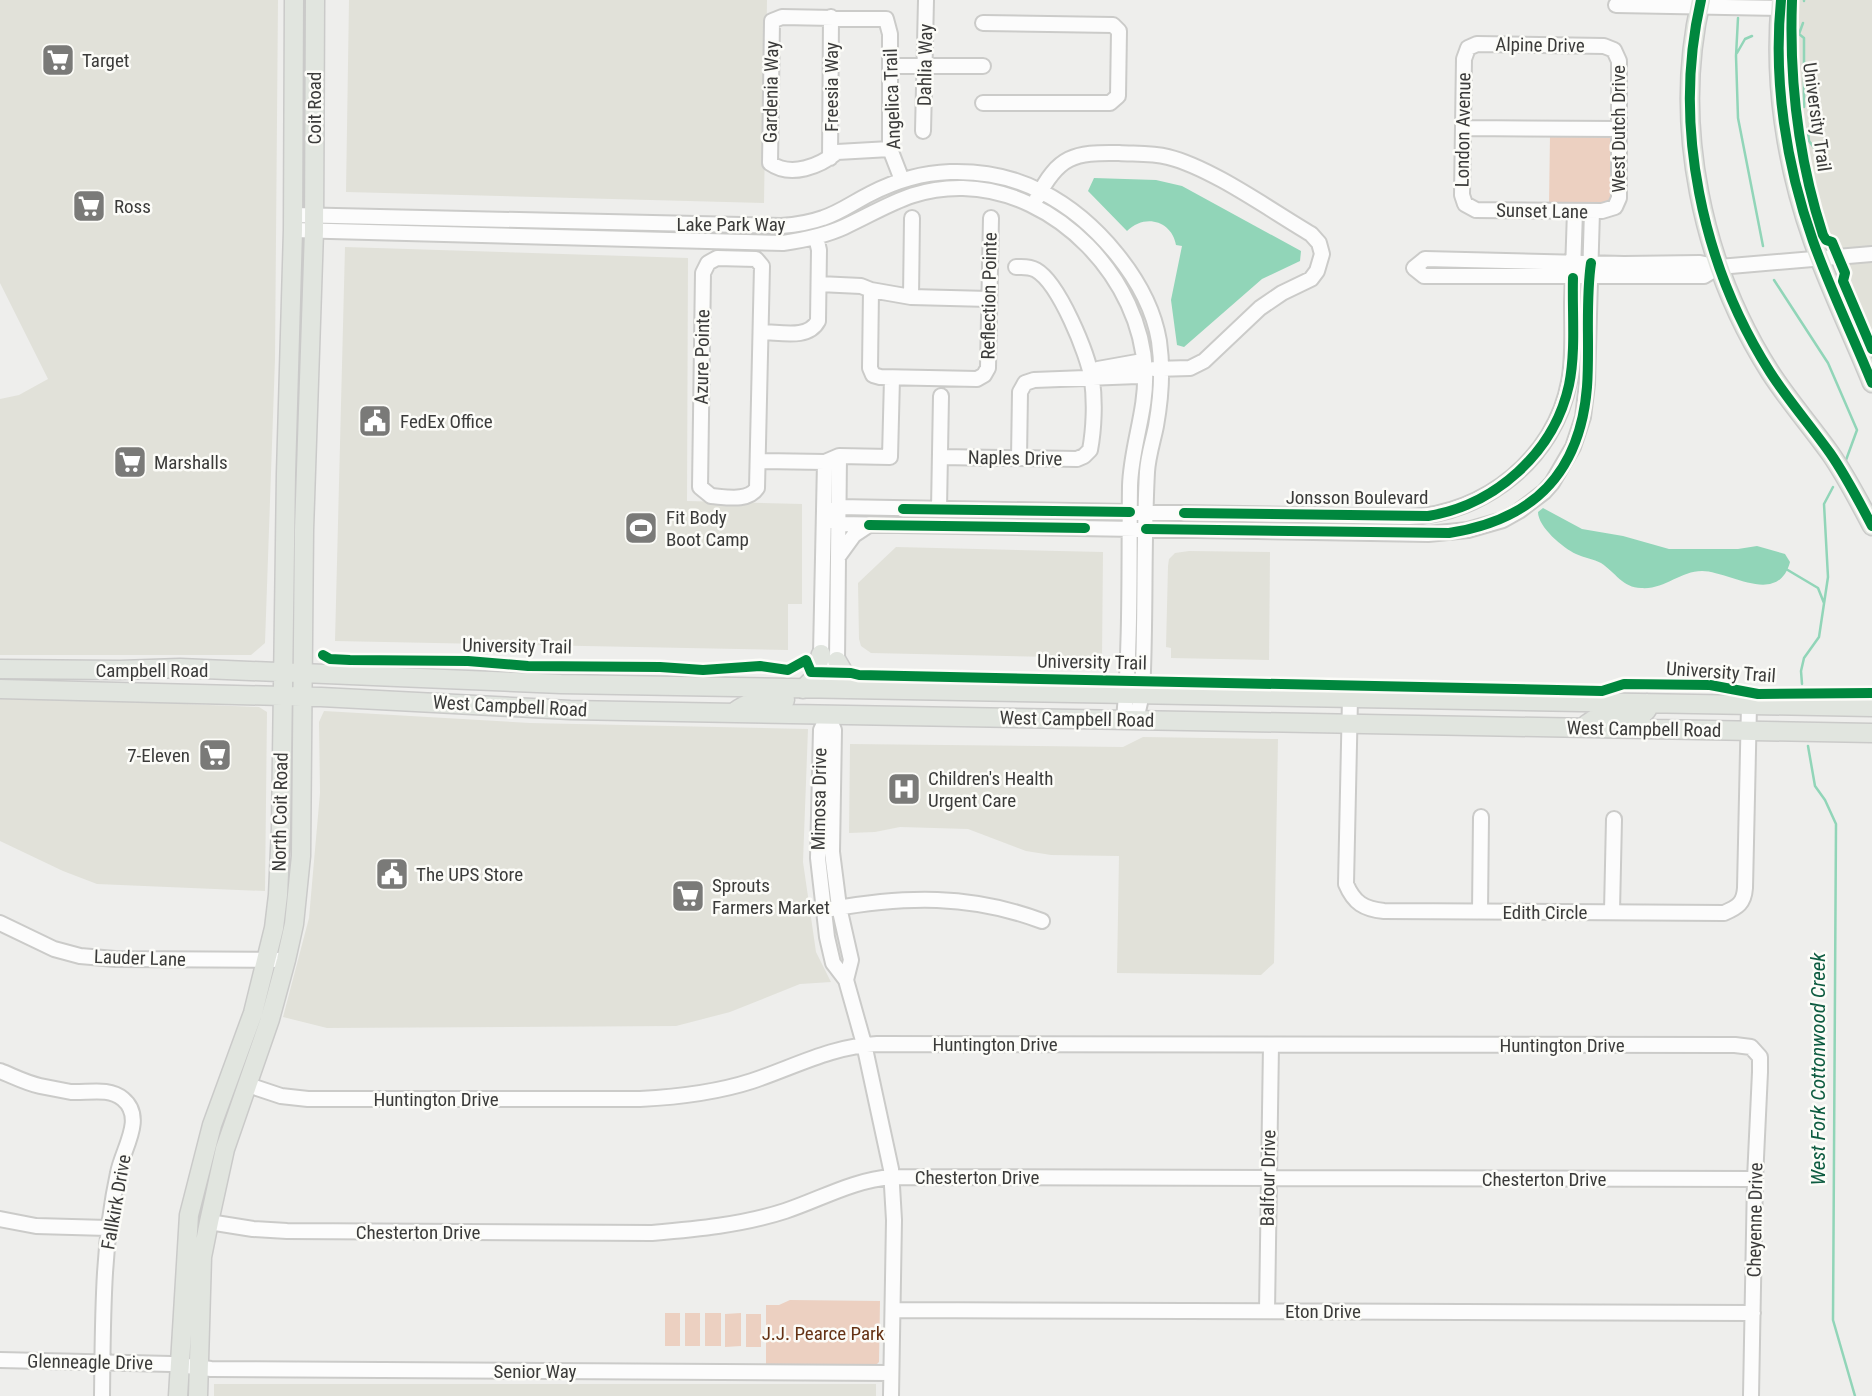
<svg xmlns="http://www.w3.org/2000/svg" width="1872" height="1396" font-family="'Roboto Condensed',sans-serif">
	<rect width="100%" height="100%" fill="#eeeeec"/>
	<path fill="#e1e1d9" d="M0,0H278L275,359L265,643L251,655H0V399L19,395L48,379L0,283Z
		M349,0H767L764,203L346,192Z
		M1791,0H1872V356L1821,234L1803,169L1791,90Z
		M345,247L688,258L687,501L802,504V604H788V650L335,641Z
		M896,547L1103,552L1102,658L871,653L861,646L859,639L858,583Z
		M1189,551L1270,552L1269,660L1171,658V648L1166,647L1168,566L1169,559L1175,553Z
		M0,699H143L186,704L259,707L267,712L265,891L97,884L63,871L0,841Z
		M324,711L530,723L808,729L803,862L816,952L831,982L800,984L730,1012L676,1026L327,1028L283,1017L309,918L320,793L319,722Z
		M1143,737L1278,739L1274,963L1261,975L1117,973L1119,856L1051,855L1026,851L968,829L900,827L875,832L849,833L850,744L1123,747Z
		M214,1384H876V1396H214Z"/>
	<path fill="#ecd0c1" d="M1550,135H1607L1613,139L1612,201L1606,206L1549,205Z
		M790,1300L880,1301L879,1362L875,1366L766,1365V1305H779Z
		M665,1313H680V1346H665Z
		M685,1313H700V1346H685Z
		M721,1313V1346H705V1313Z
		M741,1313V1346L725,1347V1314Z
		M746,1314H761V1347H746Z"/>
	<path fill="#91d5b8" d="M1094,178L1156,180L1182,186L1301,251L1300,261L1262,279L1184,347L1177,345L1171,300L1182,246L1176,245C1172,221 1145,213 1127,231L1088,191Z
		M1543,508L1582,529L1623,536L1669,549H1738L1757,546L1785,554L1790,562C1778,607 1729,571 1702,571C1680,571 1664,590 1641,588C1623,588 1615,572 1601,563C1594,559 1584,558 1576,554C1563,548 1538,527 1538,512Z"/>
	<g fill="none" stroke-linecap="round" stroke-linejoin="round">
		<path stroke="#91d5b8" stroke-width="2.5" d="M1804,1V0
			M1738,18L1736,56L1738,118L1763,246
			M1803,23L1799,34L1804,38V107
			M1737,53L1745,39L1752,36
			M1808,133L1809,141L1821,157
			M1774,280L1828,363L1857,430L1846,460
			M1786,569L1818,588L1824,603
			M1802,684L1801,671L1804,658L1819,637L1828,577L1824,504L1833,487
			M1808,746L1815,786L1825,800L1836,824L1833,1320L1855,1396"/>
		<defs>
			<path id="minor" d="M1616,5L1780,8
				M983,23L1113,25L1119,31L1118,96L1110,103H983
				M1477,44L1604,46L1614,50L1619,61V198L1615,207L1602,211L1476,210L1465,204L1462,195L1464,59L1468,48Z
				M891,66H983
				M1464,128L1619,129
				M923,131L926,0
				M890,149L837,152C820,166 791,178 770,163L772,21L782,17L886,19L890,34V149L902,180
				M830,158L831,17
				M1037,198C1058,156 1074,152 1119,153C1135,154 1152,153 1168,157C1212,168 1270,210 1311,234L1319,243L1322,254L1317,271L1311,279L1282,293L1260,308L1204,361L1190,368L1154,369
				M293,215L781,226C795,225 809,223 823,218C839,213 854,202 870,194C895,181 921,173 950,172C982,171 1014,177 1042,192C1095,219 1149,281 1159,341C1163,369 1161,398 1156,426C1153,441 1148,456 1147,472C1143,546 1146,620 1142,694L1136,720
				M293,230L783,243C804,240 824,236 844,227C887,207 913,187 963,188C1057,190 1141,279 1145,371C1147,410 1131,447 1130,486C1129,564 1131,642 1124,720
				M717,258L756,259L762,266L757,488C748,502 726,497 711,496L700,487L703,273L708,263Z
				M1719,267L1704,276H1424L1414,268L1425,259L1624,264L1700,263L1719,267L1872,254
				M819,284L861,286L871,290L911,297L989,299
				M871,290L870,368L873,375L880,377L977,379L984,375L988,368L991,218
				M911,297L912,218
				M761,332C780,332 808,340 818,321L819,250L816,237
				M1092,378L1098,369L1137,362L1145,369
				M940,457L1077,459L1084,456L1090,450C1094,429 1095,401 1092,380C1088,354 1059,283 1036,270C1029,266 1023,267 1016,267
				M1019,458L1020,392L1025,383L1034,380L1138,376L1145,369
				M758,461L825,462L839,456L890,457L892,378
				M939,509L941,396
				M824,513L838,524L1428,534L1468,530L1503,520L1519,511L1544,492L1552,483L1573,447L1583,417L1587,384L1592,211
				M824,513L838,507L1409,517C1485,514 1555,458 1569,382C1574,356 1572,329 1572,302C1573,272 1574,241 1575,211
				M838,557L854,535L869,525
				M823,664L821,654L825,462
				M830,689L837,661L839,456
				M1350,698L1346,884C1354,903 1364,909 1384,911L1724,913C1738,907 1744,903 1745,888L1749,705
				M828,715L821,730L818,858L827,937L833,963L846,980L864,1044L891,1169L894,1220L891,1396
				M828,715L834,730L832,852L839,907L851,960L846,980
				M831,909C905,896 970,894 1042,921
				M1480,911L1481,817
				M1612,911L1614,819
				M0,923L54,949L80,956L115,959L286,960
				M0,1071C13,1076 26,1083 40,1086C50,1088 61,1090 71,1092C88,1093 109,1087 123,1099C146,1118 122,1150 118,1173C102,1246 103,1322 102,1396
				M248,1085L281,1096L308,1099H640C679,1097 715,1093 752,1081C794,1067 832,1046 877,1044L1735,1045L1751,1047L1760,1057V1072L1755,1179L1751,1396
				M0,1219L36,1226L108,1228
				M209,1222L253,1229L287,1231L652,1233C697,1229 742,1225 785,1211C821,1199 853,1180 892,1177L1755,1179
				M893,1310L1753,1313
				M1267,1311L1271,1045
				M0,1360L171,1364L211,1369L891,1373"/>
			<path id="major" d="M1701,0C1672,125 1702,265 1770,372C1788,400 1810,425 1830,453C1846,476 1859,501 1872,526
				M1781,0C1773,81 1786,165 1813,241C1830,289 1853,336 1872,383
				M837,661L844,673L868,688
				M0,669L120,670L180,668L561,684L1872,707
				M0,689L321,697L570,710L1872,733
				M803,689L814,678L821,654
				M733,713C749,700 765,699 785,700
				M1583,728C1599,710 1618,716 1641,716L1647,710V703
				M178,1396L189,1215L212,1125L253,1013L274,928L278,895L281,828L286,474L293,230L294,0
				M198,1396L202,1257L209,1222L225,1149L270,1019L286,960L294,924L301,856L304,530L314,231L315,0"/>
		</defs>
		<use href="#minor" stroke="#cbcbc9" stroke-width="18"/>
		<use href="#major" stroke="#cacac9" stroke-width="21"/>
		<use href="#minor" stroke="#fcfcfc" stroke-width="14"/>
		<use href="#major" stroke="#e1e5df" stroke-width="18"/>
		<defs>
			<path id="cycleway" d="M1701,0C1672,125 1702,265 1770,372C1788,400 1810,425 1830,453C1846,476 1859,501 1872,526
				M1781,0C1773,81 1786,165 1813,241C1830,289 1853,336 1872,383
				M1792,0C1789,81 1798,158 1823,235L1826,240L1832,242L1845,273L1843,281L1872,349
				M903,509L1130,512
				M1184,513L1428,516C1495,505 1554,453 1569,385C1576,351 1572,313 1573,278
				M869,525L1085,528
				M1146,529L1449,533C1534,520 1580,473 1587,387C1590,346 1585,304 1591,263
				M323,655L330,659L350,660L468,661L528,666L660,667L703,670L760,666L788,670L806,660L811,672L851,673L859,675L1602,691L1624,684L1710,685L1758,694L1872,693"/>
		</defs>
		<use href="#cycleway" stroke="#fcfcf8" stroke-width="15"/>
		<use href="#cycleway" stroke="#00873e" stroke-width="10"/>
	</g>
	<defs>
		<symbol id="supermarket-square" viewBox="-11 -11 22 22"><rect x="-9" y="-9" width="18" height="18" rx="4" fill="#7a7a78" stroke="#fcfcf8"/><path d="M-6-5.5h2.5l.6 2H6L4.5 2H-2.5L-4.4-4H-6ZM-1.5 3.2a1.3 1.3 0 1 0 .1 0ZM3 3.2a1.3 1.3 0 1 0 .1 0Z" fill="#fff"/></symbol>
		<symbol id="civic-square" viewBox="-11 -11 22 22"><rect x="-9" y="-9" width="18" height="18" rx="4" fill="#7a7a78" stroke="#fcfcf8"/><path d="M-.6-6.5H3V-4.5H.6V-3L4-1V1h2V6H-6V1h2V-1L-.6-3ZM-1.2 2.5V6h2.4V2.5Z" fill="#fff"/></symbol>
		<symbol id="stadium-square" viewBox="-11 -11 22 22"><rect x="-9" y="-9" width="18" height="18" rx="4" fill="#7a7a78" stroke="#fcfcf8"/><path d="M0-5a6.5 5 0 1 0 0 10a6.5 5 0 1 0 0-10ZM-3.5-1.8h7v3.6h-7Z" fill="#fff"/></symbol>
		<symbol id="hospital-square" viewBox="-11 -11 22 22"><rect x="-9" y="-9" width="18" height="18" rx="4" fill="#7a7a78" stroke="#fcfcf8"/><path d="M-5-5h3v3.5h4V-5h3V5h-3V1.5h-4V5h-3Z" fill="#fff"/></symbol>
	</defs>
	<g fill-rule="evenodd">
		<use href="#supermarket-square" x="39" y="41" width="38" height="38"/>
		<use href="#supermarket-square" x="70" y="187" width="38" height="38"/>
		<use href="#civic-square" x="356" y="402" width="38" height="38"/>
		<use href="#supermarket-square" x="111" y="443" width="38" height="38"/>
		<use href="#stadium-square" x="622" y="509" width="38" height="38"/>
		<use href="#supermarket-square" x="196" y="736" width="38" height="38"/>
		<use href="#hospital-square" x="885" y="770" width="38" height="38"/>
		<use href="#civic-square" x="373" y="855" width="38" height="38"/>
		<use href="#supermarket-square" x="669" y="877" width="38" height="38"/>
	</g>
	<g text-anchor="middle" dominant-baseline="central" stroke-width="5" stroke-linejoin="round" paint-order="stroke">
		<g font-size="19" fill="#3b3b3a" stroke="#fcfcf8">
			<text transform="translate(1540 45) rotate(1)">Alpine Drive</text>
			<text transform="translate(925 65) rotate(-89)">Dahlia Way</text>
			<text transform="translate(831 87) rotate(-90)">Freesia Way</text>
			<text transform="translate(771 92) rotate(-89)">Gardenia Way</text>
			<text transform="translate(892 99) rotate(-92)">Angelica Trail</text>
			<text transform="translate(314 108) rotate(-90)">Coit Road</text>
			<text transform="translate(1817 117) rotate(82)">University Trail</text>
			<text transform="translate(1618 129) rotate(-90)">West Dutch Drive</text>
			<text transform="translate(1463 130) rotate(-89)">London Avenue</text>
			<text transform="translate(1542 211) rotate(1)">Sunset Lane</text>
			<text x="731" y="224">Lake Park Way</text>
			<text transform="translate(989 296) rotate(-89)">Reflection Pointe</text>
			<text transform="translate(702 357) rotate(-89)">Azure Pointe</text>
			<text transform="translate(1015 458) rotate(1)">Naples Drive</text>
			<text x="1357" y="497">Jonsson Boulevard</text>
			<text transform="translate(517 646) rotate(1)">University Trail</text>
			<text transform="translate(1092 662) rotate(1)">University Trail</text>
			<text x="152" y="670">Campbell Road</text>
			<text transform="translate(1721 672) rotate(4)">University Trail</text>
			<text transform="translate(510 706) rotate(3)">West Campbell Road</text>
			<text transform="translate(1077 719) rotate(1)">West Campbell Road</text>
			<text transform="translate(1644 729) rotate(1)">West Campbell Road</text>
			<text transform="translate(819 799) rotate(-89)">Mimosa Drive</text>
			<text transform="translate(280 812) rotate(-89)">North Coit Road</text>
			<text x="1545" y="912">Edith Circle</text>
			<text transform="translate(140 958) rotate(2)">Lauder Lane</text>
			<text x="995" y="1044">Huntington Drive</text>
			<text x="1562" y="1045">Huntington Drive</text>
			<text x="436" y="1099">Huntington Drive</text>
			<text x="977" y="1177">Chesterton Drive</text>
			<text transform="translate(1268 1178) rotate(-89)">Balfour Drive</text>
			<text x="1544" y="1179">Chesterton Drive</text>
			<text transform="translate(116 1202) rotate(-80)">Fallkirk Drive</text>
			<text transform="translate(1755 1220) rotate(-89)">Cheyenne Drive</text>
			<text x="418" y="1232">Chesterton Drive</text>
			<text x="1323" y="1311">Eton Drive</text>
			<text transform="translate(90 1362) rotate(1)">Glenneagle Drive</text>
			<text x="535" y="1371">Senior Way</text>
		</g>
		<g font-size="19" fill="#3b3b3a" stroke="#fcfcf8" text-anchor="start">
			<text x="82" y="60">Target</text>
			<text x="114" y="206">Ross</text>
			<text x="400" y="421">FedEx Office</text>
			<text x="154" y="462">Marshalls</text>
			<text x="666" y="517">Fit Body<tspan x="666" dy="22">Boot Camp</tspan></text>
			<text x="190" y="755" text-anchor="end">7-Eleven</text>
			<text x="928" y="778">Children's Health<tspan x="928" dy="22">Urgent Care</tspan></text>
			<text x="416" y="874">The UPS Store</text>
			<text x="712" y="885">Sprouts<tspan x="712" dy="22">Farmers Market</tspan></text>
		</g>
		<g font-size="19" fill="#653214" stroke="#fcfcf8">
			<text x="823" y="1333">J.J. Pearce Park</text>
		</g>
		<g font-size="21" font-style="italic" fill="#0e5c41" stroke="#fcfcf8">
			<text transform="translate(1818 1069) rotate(-90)">West Fork Cottonwood Creek</text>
		</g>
	</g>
</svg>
